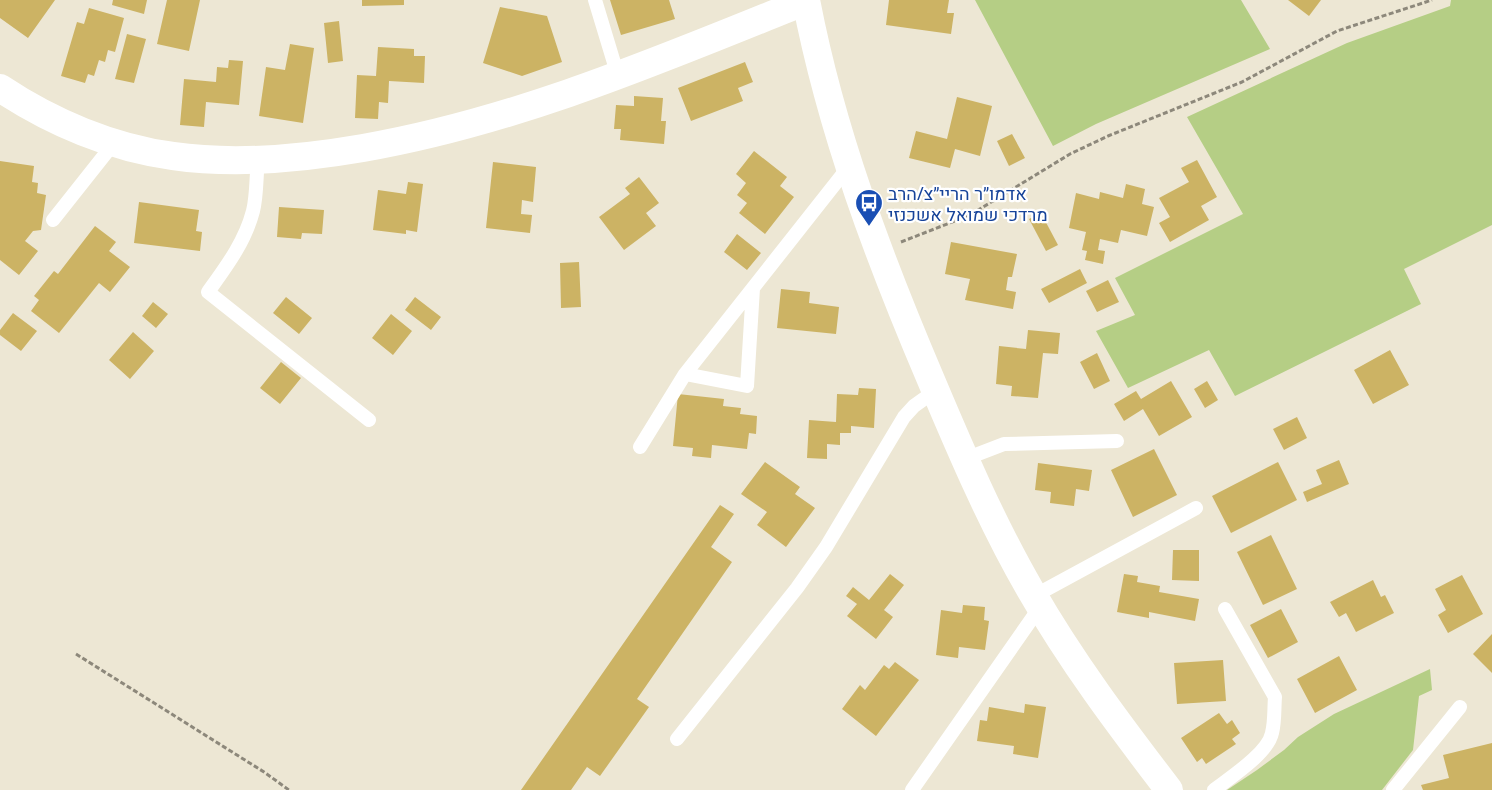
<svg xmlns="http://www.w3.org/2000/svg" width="1492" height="790" font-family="'Noto Sans',Heebo,sans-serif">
	<rect width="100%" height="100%" fill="#ede7d4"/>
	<path fill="#b5ce85" d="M975,0H1241L1270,49L1096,124L1053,146Z
		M1451,0H1492V225L1404,269L1421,304L1235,396L1209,350L1128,388L1096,331L1135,315L1115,278L1243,214L1187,117L1347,43L1450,6Z
		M1430,669L1432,690L1419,696L1413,750L1382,790H1227L1257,770L1284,750L1298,737L1334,714Z"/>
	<path fill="#ccb364" d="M0,0H55L28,38L0,18Z
		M113,0H147L144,14L112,5Z
		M167,0H200L189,51L157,44Z
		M362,0H404V5L362,6Z
		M610,0H669L675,19L621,35Z
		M889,0H949L947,13H954L951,34L886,25Z
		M1288,0H1321L1309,16Z
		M500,7L547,16L562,62L522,76L483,63Z
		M89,8L124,18L115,52L108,50L105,62L99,60L94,76L88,74L85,83L61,76L77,22L84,24Z
		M339,21L343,61L328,63L324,23Z
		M127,34L146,39L134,83L115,79Z
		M290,44L314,48L303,123L259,116L266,67L285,70Z
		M378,47L414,49V56H425L424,83L389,81L388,103L379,102L378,119L355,118L357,75L376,76Z
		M229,60L243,61L239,105L206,102L204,127L180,125L184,79L216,82L217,67L228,68Z
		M745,62L753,82L738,88L743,101L691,121L678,88Z
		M634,96L663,98L661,121H666L664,144L620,140L621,129H614L616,105L634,106Z
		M957,97L992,106L980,156L955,149L950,168L909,158L916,131L947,139Z
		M1012,134L1025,158L1009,166L997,141Z
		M754,151L787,177L780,186L794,197L765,234L739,213L747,203L737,195L746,183L736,174Z
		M1197,160L1217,197L1201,206L1209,220L1170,242L1159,223L1170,217L1159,198L1189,182L1181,168Z
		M0,161L34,166L32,182L38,183L37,193L46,195L41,230L33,231L25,241L38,251L19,275L0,260Z
		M493,162L536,167L533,202L522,200L521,214L532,215L530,233L486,228Z
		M639,177L659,203L646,213L656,226L624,250L599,217L630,194L625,188Z
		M408,182L423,184L417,232L406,230V234L373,230L378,190L406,194Z
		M1126,184L1145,189L1142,204L1154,207L1147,236L1121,230L1118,243L1100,239L1098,250L1105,251L1103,264L1085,260L1087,251L1082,250L1086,232L1069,228L1076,193L1099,199L1100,192L1123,198Z
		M139,202L199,210L196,231L202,232L200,251L134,243Z
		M279,207L324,210L322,234L302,233L301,239L277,237Z
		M1041,213L1058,245L1046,251L1029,219Z
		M95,226L116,242L109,251L130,267L110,292L99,283L59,333L31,311L39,300L34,296L54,271L58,274Z
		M737,234L761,253L747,270L724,252Z
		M951,242L1017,254L1012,277H1008L1006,290L1016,292L1013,309L965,300L970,279L945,274Z
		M579,262L581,307L561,308L560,263Z
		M1080,269L1087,283L1049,303L1041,289Z
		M1108,280L1119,302L1097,312L1086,291Z
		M781,289L810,292L809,303L839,307L836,334L777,328Z
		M286,297L312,318L299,334L273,313Z
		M415,297L441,317L431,330L405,310Z
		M153,302L168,314L156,328L142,316Z
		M13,313L37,331L21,351L0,335V330Z
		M391,314L412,331L393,355L372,338Z
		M1028,330L1060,333L1058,354L1043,353L1038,398L1011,396L1012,386L996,384L999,346L1026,349Z
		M133,332L154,351L130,379L109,360Z
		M1390,350L1409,385L1373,404L1354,370Z
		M1097,353L1110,381L1094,389L1080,362Z
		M281,362L301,378L280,404L260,388Z
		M1171,381L1192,417L1159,436L1143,409L1124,421L1114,404L1136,391L1141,399Z
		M1207,381L1218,400L1205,408L1194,389Z
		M859,388L876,389L874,428L851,426V433H840V445L827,444V459L807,458L809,420L836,422L837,394L858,395Z
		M678,394L724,399L723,406L741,408L740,414L757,416L756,434L749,433L747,449L712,445L711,458L692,456L693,448L673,446Z
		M1297,417L1307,438L1284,450L1273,429Z
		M1154,449L1177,495L1133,517L1111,470Z
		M1339,460L1349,484L1307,502L1303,492L1322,484L1316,470Z
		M765,462L800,487L795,494L815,508L786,547L757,525L767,512L741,494Z
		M1278,462L1297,500L1231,533L1212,496Z
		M1038,463L1092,470L1089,491L1076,489L1074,506L1050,503L1051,492L1035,490Z
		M720,505L734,514L711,547L732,562L637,699L649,707L600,776L587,767L571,790H521Z
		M1271,535L1297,589L1263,605L1237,552Z
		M1173,550H1199V581L1172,580Z
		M890,574L904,585L884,610L893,617L876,639L847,616L857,604L846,596L853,587L869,600Z
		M1124,574L1138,576L1137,582L1160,586L1159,592L1199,599L1195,621L1149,612V618L1117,612Z
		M1462,575L1483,614L1448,633L1438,615L1446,610L1435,589Z
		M1373,580L1381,597L1385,595L1394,613L1356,632L1346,613L1339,617L1330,602Z
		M963,605L985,607L984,620L989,621L985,650L959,647L958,658L936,655L941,610L962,613Z
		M1281,609L1298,642L1268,658L1250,625Z
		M1492,634V673L1473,654Z
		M1339,656L1357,690L1315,713L1297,679Z
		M1223,660L1226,701L1177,704L1174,663Z
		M895,662L919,680L876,736L842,709L860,685L865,690L884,665L889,669Z
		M1025,704L1046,707L1038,758L1013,754L1014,746L977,741L980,720L987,721L989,707L1024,713Z
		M1219,713L1227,724L1232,720L1240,733L1232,739L1236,744L1206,764L1202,758L1197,762L1181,738Z
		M1492,743V790H1423L1421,785L1449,778L1443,755Z"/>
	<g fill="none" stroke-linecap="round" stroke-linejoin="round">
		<path stroke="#8d887b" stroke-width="3" stroke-dasharray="5 2.5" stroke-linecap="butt" d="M901,242L970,215L1070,154L1108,136L1242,82L1337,31L1432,0
			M76,654L264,772L289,790"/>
		<path stroke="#fff" stroke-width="14" d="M595,0L618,76
			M258,160C256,177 257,195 253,211C245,242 226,267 208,292L369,420
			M53,220L114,143
			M685,374L747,386L753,288
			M640,447L685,374L850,165
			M965,459L1004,444L1117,441
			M1034,596L1196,508
			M677,739L797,588L826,547L904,417L914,406L935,391
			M912,790L1040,607
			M1214,790C1231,777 1268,753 1272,733C1275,721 1274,709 1275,697L1225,609
			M1393,790L1460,707"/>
		<path stroke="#fff" stroke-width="28" d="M0,88C51,122 112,148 173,156C236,165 300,159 363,148C518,121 662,59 806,1"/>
		<path stroke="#fff" stroke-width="28" d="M806,0C831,131 879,258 931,380C961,451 992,524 1031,591C1071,661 1120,726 1169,790"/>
	</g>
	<defs>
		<symbol id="bus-pin" viewBox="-11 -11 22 30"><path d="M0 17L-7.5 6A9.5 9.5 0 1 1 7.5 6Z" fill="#1a4fb4" stroke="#fff"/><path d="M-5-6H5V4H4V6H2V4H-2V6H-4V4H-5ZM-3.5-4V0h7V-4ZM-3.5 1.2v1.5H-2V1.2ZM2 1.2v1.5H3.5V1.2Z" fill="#fff"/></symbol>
	</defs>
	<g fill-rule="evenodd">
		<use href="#bus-pin" x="853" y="187" width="32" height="43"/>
	</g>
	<g text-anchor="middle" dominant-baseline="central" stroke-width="4.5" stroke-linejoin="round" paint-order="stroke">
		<g font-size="18" fill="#164399" stroke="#fff" text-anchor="start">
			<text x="888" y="193">אדמו״ר הריי״צ/הרב<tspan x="888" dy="21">מרדכי שמואל אשכנזי</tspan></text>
		</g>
	</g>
</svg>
